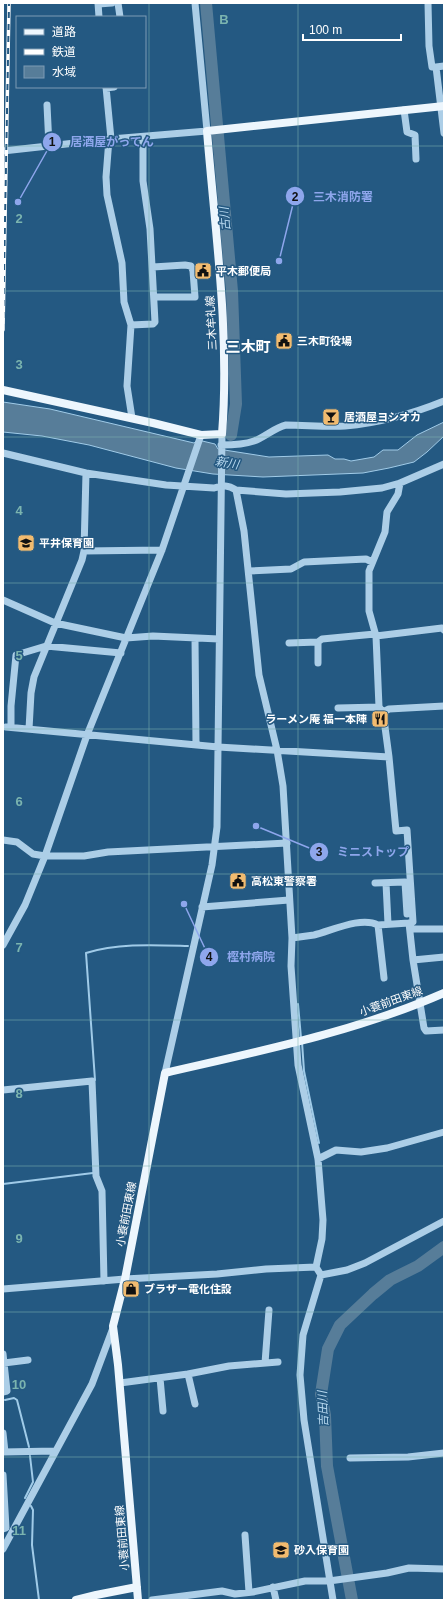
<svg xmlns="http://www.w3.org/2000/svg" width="447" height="1603" font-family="Arial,'Noto Sans JP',sans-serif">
	<rect width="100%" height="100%" fill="#245982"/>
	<path fill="#577d99" stroke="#a0cbe8" d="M3,402L50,409L194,443L198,440L215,444L218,449L269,457L328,455L335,459H344L351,461L374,457L383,450H398L417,435L444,422V436L427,452L414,462L389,468L363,473L263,477L213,474L176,468L89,445L42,436L3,432Z"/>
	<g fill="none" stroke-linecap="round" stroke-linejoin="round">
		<path stroke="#a0cbe8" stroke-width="2" d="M298,1004L301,1038
			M302,1042L304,1071L319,1143
			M95,1080L86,953C118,943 154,945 188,946
			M3,1184L93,1173
			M5,1400L14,1398L17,1400L29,1447
			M25,1498L33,1482L30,1456
			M31,1506L33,1510L32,1545L39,1600"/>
		<path stroke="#577d99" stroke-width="12" d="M206,3L232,291L236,404L231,435
			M352,1600L327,1466L325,1415L321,1394L328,1349L340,1325L373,1294L390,1280L418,1266L444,1247"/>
		<path stroke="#accee7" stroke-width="7" d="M98,3L99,17
			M118,3L120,17
			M428,3L429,46L432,67H436L444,133
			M98,4L112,3
			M436,67L444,66
			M106,87L111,139
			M106,88L114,87
			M47,105L49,146
			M404,110L407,132L415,135L416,159
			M109,139L106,177L107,195L122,263L124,302L131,325L127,386L132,418
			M3,151L111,139L207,131L195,3
			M153,267L185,265L191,266L193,271L195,297H154
			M131,325L153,324L155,322L150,229L143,181V137
			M221,445C232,445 243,445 254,441C265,437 274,428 286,425C305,425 325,427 345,426C379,423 412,414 444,401
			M3,453L86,473L166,485L214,488C223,485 228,485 236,490L244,531L259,675L277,750L283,786L292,938L291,966L298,1065L318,1159L323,1220L322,1239L316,1267
			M236,490L286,494L340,492L382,488L400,483L444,464
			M84,551L162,550
			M249,571L291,569L304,562L366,559L372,562
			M3,600L55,623L126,638L153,636L219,639
			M376,636L442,628L444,630
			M195,638L196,745
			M318,642V663
			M289,643L318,642L322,639L375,634
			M338,708L379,707
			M383,712L379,707L376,636L369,611V571L385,532L387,512L398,494L400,483
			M6,727L218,747L389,757L383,712L389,709L444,706
			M11,727V706L16,655L46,646L121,653
			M29,729L31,693L34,677L82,560L84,551L86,473
			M389,757L396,831L407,830L413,922L409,923L413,960L424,1028L426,1031L444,1030
			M3,840L17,842L33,854L45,856H84L108,852L287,843
			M375,883L405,882L407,914
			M386,883L388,924
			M202,907L289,900
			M410,929H444
			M292,938C299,937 307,936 314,935C331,931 361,916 378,925
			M3,945L25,905L45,856L87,735L162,550L201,435
			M413,960L444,957
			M384,978L378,925L409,923
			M165,1073L212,865L217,827L222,434
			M3,1090L92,1081L96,1176L102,1191L104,1281
			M318,1159L336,1150L361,1152L387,1148L444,1132
			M321,1275L303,1335L300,1375L304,1420L333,1600
			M3,1289L125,1279L217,1274L266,1269L316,1267L321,1275L347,1270L365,1263L444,1221
			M3,1354L7,1391L3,1392
			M4,1363L28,1360
			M265,1363L269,1310
			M188,1374L195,1404
			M160,1378L163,1411
			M120,1383L188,1374L229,1366L278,1362
			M3,1433L5,1452
			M3,1452L55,1451
			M350,1458L408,1457L444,1453
			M3,1475L6,1528L3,1529
			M245,1535L249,1592
			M3,1549L92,1384L113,1328
			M273,1587L276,1600
			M152,1600L222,1591L235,1594L253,1592L305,1581H329L387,1573L409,1568L444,1569"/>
		<path stroke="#edf6fd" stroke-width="8" d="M3,390L153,423L201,435L222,434C230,333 215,231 207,131L444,106
			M76,1600L96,1595L137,1587
			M138,1600L118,1365L113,1326L125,1279L165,1073C260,1051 355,1032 444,993"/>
		<defs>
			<path id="rail" d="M3,330L9,3"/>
		</defs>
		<use href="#rail" stroke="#fff" stroke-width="3.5"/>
		<use href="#rail" stroke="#245982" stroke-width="2" stroke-dasharray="6" stroke-linecap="butt"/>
	</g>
	<path fill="none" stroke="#7bb4af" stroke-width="1" stroke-opacity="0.55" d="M149,3V1600M298,3V1600M3,146H444M3,291H444M3,437H444M3,583H444M3,729H444M3,874H444M3,1020H444M3,1166H444M3,1312H444M3,1457H444"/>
	<defs>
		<symbol id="civic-square" viewBox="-11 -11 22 22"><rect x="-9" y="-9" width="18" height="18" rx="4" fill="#f2bb6f" stroke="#245982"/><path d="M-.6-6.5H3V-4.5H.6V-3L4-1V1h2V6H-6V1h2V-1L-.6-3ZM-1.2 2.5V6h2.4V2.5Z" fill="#111"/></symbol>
		<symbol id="bar-square" viewBox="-11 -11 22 22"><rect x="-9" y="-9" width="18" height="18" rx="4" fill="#f2bb6f" stroke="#245982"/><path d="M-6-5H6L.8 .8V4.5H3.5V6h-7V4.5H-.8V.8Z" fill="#111"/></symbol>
		<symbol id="school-square" viewBox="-11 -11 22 22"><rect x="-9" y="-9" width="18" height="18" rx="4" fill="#f2bb6f" stroke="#245982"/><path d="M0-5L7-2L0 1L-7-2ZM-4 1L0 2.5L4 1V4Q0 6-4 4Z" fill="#111"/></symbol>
		<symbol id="restaurant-square" viewBox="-11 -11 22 22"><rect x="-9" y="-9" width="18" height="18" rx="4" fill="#f2bb6f" stroke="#245982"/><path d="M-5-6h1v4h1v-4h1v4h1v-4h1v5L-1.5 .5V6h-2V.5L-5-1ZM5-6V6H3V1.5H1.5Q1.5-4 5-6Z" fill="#111"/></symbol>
		<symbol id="shop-square" viewBox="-11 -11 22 22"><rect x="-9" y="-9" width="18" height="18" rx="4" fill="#f2bb6f" stroke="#245982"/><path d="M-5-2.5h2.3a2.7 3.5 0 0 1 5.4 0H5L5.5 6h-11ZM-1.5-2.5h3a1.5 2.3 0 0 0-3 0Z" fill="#111"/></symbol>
	</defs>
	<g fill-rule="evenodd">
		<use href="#civic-square" x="193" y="261" width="20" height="20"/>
		<use href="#civic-square" x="274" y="331" width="20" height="20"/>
		<use href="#bar-square" x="321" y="407" width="20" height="20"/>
		<use href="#school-square" x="16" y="533" width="20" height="20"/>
		<use href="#restaurant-square" x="370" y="709" width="20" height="20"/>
		<use href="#civic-square" x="228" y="871" width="20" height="20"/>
		<use href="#shop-square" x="121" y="1279" width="20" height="20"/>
		<use href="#school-square" x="271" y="1540" width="20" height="20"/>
	</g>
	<g text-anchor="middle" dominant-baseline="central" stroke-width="3" stroke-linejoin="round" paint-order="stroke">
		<g font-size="11" font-weight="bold" fill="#fff" stroke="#245982" text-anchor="start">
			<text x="216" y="271">平木郵便局</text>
			<text x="297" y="341">三木町役場</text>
			<text x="344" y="417">居酒屋ヨシオカ</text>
			<text x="39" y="543">平井保育園</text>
			<text x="367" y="719" text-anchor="end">ラーメン庵 福一本陣</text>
			<text x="251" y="881">高松東警察署</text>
			<text x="144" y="1289">ブラザー電化住設</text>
			<text x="294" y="1550">砂入保育園</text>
		</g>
		<g font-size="11" fill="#fff" stroke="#245982">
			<text transform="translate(211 323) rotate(-93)">三木牟礼線</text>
			<text transform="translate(391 1001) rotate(-20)">小蓑前田東線</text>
			<text transform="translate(126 1214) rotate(-79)">小蓑前田東線</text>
			<text transform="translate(122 1538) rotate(-95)">小蓑前田東線</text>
		</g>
		<g font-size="12" font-style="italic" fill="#b7d8ef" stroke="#245982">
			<text transform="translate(225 219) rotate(-95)">古川</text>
			<text transform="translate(227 463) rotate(9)">新川</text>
			<text transform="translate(323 1409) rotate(-92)">吉田川</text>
		</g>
		<g font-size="15" font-weight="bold" fill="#fff" stroke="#245982">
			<text x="248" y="346">三木町</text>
		</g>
	</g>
	<g font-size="13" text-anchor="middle" font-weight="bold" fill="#7bb4af" stroke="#245982" stroke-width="3" stroke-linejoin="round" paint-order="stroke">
		<text x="224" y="24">B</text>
		<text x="19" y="223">2</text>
		<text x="19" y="369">3</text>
		<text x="19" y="515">4</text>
		<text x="19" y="660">5</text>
		<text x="19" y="806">6</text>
		<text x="19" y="952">7</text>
		<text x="19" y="1098">8</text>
		<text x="19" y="1243">9</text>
		<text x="19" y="1389">10</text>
		<text x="19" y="1535">11</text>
	</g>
	<path fill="none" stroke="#8ea6ec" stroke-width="1.5" d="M18 202L52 142M279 261L295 196M256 826L319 852M184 904L209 957"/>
	<g fill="#8ea6ec" stroke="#245982" stroke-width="1.5">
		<circle cx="18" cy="202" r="4"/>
		<circle cx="279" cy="261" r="4"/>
		<circle cx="256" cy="826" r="4"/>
		<circle cx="184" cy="904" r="4"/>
		<circle cx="52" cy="142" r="10"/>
		<circle cx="295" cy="196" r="10"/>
		<circle cx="319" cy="852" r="10"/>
		<circle cx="209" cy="957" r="10"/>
	</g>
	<g font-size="12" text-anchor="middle" font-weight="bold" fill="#111">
		<text x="52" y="146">1</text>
		<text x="295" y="201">2</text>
		<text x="319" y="856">3</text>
		<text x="209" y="961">4</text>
	</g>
	<g font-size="12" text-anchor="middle" font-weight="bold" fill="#8ea6ec" stroke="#245982" stroke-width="3" stroke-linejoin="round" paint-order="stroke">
		<text x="112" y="146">居酒屋がってん</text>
		<text x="343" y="201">三木消防署</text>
		<text x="373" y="856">ミニストップ</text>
		<text x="251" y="961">樫村病院</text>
	</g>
	<rect width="447" height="1603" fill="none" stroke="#ffffff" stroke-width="8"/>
	<rect x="16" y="16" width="130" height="72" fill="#245982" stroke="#7c9bb4"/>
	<rect x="24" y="29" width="20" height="6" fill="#edf6fd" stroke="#7c9bb4"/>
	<text x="52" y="36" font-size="12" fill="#ffffff">道路</text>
	<rect x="24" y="49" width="20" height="6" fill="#ffffff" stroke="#7c9bb4"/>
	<text x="52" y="56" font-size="12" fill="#ffffff">鉄道</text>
	<rect x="24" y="66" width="20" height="12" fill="#577d99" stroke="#7c9bb4"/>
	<text x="52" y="76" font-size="12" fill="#ffffff">水域</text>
	<path d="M303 34v6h98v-6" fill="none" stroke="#ffffff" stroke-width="2"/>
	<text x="309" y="34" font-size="12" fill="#ffffff" stroke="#245982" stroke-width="3" paint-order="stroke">100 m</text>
</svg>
